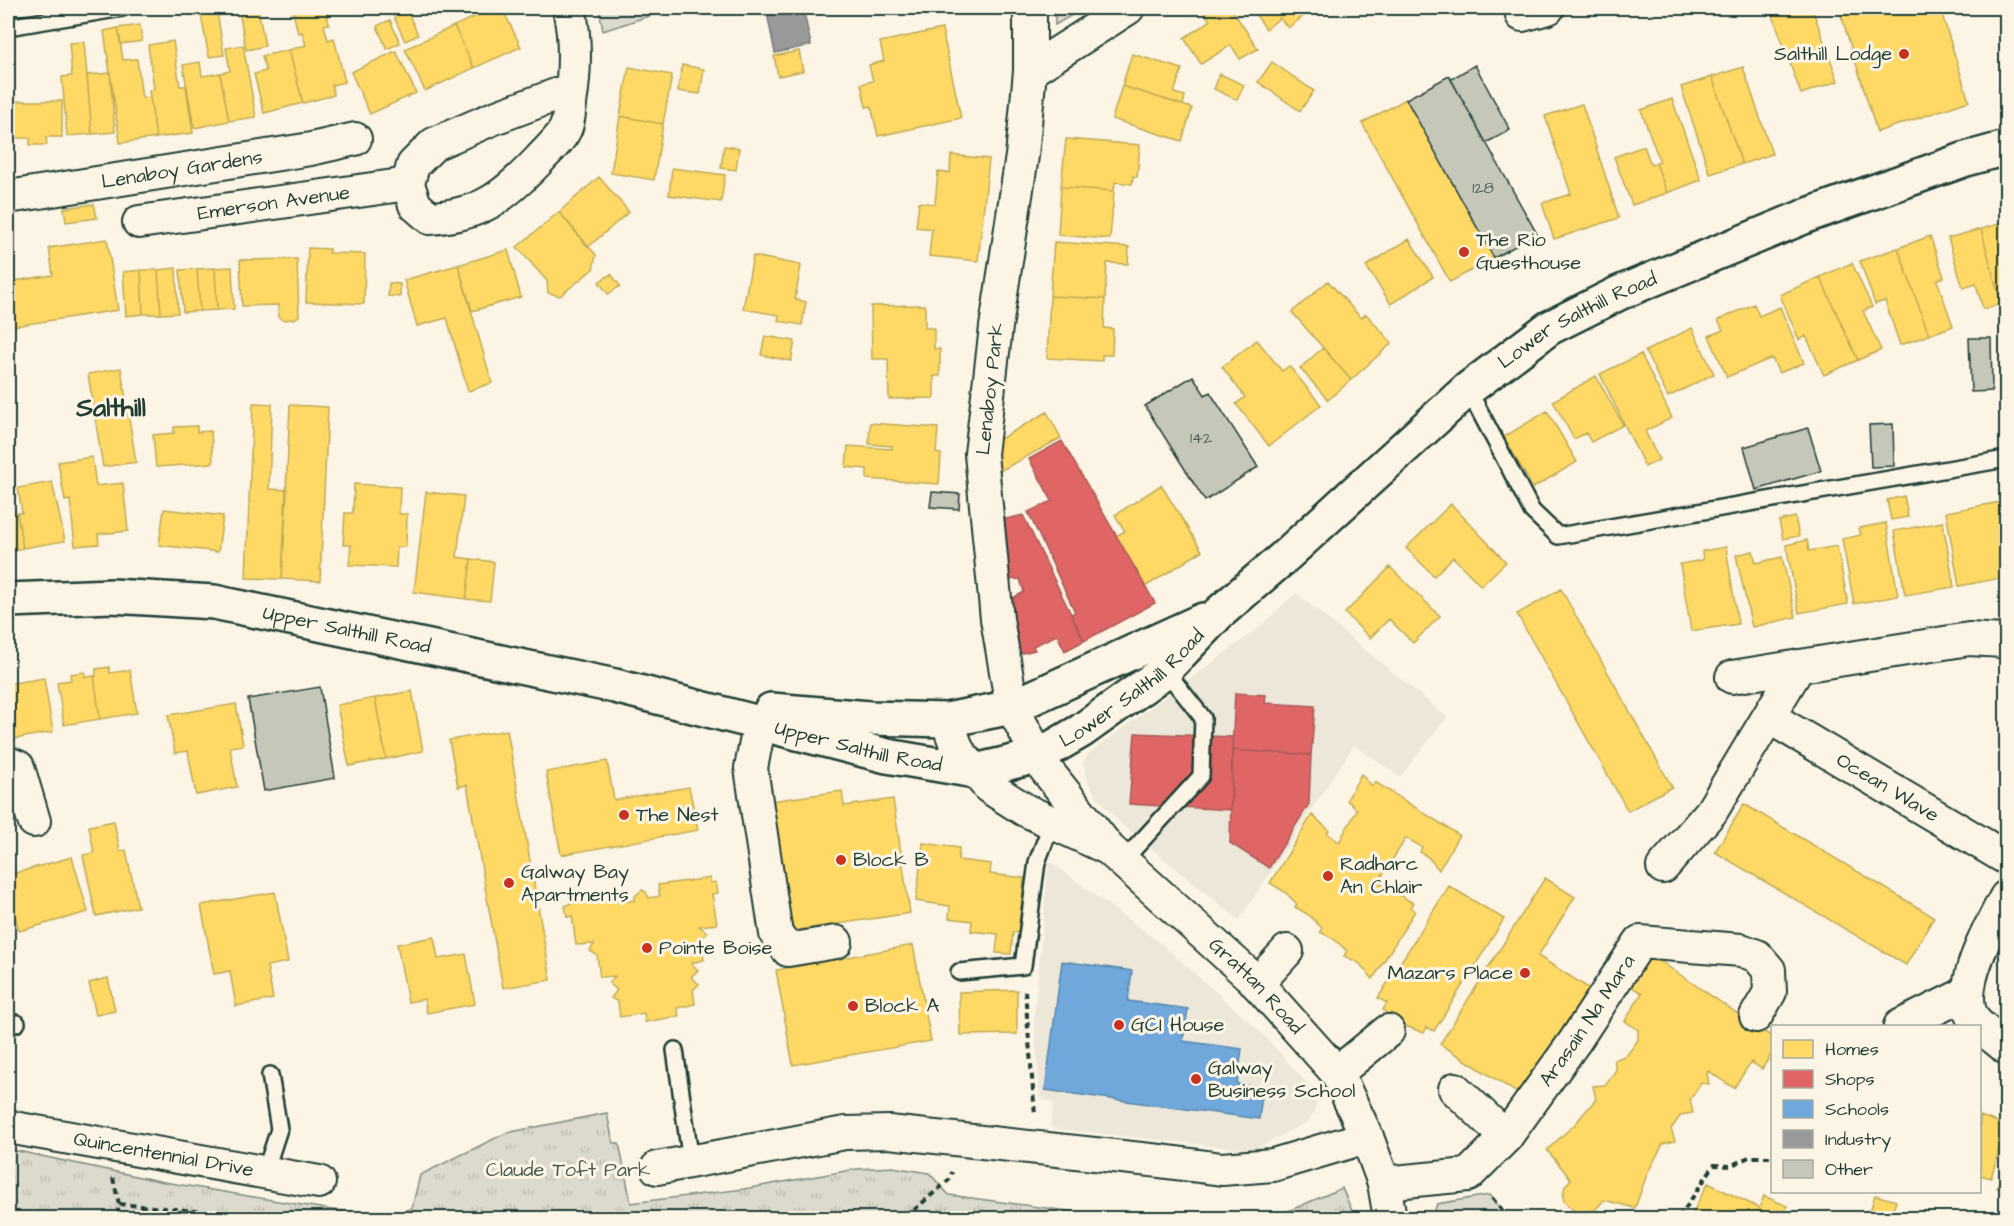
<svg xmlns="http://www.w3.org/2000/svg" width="2014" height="1226" font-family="'Architects Daughter',sans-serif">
	<defs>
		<pattern id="park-tufts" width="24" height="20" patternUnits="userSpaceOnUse" patternTransform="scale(1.5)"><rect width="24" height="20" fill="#dcdacc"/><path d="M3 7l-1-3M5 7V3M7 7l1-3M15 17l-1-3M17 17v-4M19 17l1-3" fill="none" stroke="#bcbcb0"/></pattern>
	</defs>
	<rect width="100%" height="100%" fill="#fcf5e5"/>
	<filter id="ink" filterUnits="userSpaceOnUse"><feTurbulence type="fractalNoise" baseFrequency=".0167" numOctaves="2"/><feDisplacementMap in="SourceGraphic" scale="12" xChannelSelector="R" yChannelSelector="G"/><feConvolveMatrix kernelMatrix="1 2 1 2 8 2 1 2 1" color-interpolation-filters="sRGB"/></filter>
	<g filter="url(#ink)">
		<path fill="#ece7d8" d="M1296,593L1447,717L1400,777L1354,745L1239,920L1119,822L1097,797L1088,781L1083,763L1088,754L1256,630Z
			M1049,861L1160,943L1261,1032L1305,1081L1318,1099L1314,1113L1306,1123L1252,1150L1050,1128L1054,1103L1040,1098L1034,1018Z"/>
		<path fill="#dcdacc" stroke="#7e8c80" stroke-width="1.5" d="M599,8H673L603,31Z
			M1055,8H1084L1055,25Z
			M1489,1195L1509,1218H1432L1437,1204Z"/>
		<path fill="url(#park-tufts)" stroke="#7e8c80" stroke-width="1.5" d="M607,1113L613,1143H619L631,1203L744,1189L857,1169L892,1167L929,1173L949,1195L1119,1218H8V1149L164,1182L332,1210L396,1214L412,1208L420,1175L506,1133Z
			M1342,1188L1355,1218H1272Z"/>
		<path fill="#ffd966" stroke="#bcaa57" stroke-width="1.5" d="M251,8H258L265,46L246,50L239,10Z
			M292,8H325L329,24L324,25L328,40L334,38L345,82L332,85L334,95L303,103L289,50L306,45L302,32L298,33Z
			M390,8H406L418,35L405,41Z
			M494,8H502L521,47L474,68L454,26Z
			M1205,8H1231L1258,49L1240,59L1231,45L1201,64L1184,38L1210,21L1203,9Z
			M1251,8H1300L1305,15L1288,28L1280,18L1266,29Z
			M1698,8H1718L1702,15Z
			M1787,8H1812L1838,81L1801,94L1772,13Z
			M1839,8H1940L1969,101L1877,132Z
			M217,12L224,55L209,57L201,15Z
			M390,20L400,43L387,49L377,26Z
			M140,25L142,41L121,44L118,28Z
			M454,26L474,68L425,91L405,49Z
			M118,28L123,60L137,59L142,98L150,97L156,138L120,143L104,31Z
			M942,29L961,118L878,136L871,106L866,107L861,84L873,81L869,65L884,61L880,42Z
			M173,41L180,86H186L193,133L156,138L149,90L154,89L148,45Z
			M84,42L92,134L67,136L62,77L72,76L69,43Z
			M243,45L256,117L229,121L220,73L230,71L226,48Z
			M289,50L303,103L264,113L254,74L266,71L262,56Z
			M396,51L416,93L370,114L351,72Z
			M799,51L803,71L778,76L774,56Z
			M1132,54L1182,69L1174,93L1185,96L1183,105L1122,86Z
			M200,62L202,76L220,73L229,121L194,128L183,65Z
			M1272,62L1314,91L1300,111L1258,82Z
			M682,65L704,69L700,94L678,91Z
			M629,67L672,75L663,124L620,116Z
			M1743,67L1772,154L1742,164L1712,77Z
			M110,73L115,132L92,134L87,75Z
			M1220,74L1244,85L1237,100L1214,89Z
			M1712,77L1742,164L1710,174L1681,87Z
			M1122,86L1192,108L1182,141L1112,119Z
			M1406,99L1494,258L1450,282L1362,123Z
			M1672,99L1701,180L1667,193L1656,163L1660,162L1641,110Z
			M11,101L14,143H8V102Z
			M15,101H62V137H46L47,145H30V138H15Z
			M1582,104L1619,218L1554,239L1542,203L1571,194L1545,116Z
			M620,116L663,124L654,180L611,173Z
			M1066,139L1140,145L1137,177L1133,176L1132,184L1115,182L1114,191L1061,187Z
			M724,146L739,148L736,170L721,168Z
			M1644,146L1651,165L1656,163L1667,193L1632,205L1614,157Z
			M951,155L989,159L978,261L929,256L932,229L916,227L919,202L935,204L938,172L950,173Z
			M672,168L725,175L721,202L669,195Z
			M599,177L629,212L588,247L559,212Z
			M1061,187L1114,191L1110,239L1058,235Z
			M94,204L97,218L66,222L64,208Z
			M559,212L596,255L593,269L560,296L548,293L547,281L517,247Z
			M2006,222V302L2001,304L1981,229Z
			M1981,229L2001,304L1983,309L1976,284L1963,288L1948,238Z
			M1930,236L1944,277L1937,280L1953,326L1929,335L1898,248Z
			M107,239L118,310L8,327V282L53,275L49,248Z
			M1409,239L1433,277L1391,304L1366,266Z
			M1054,242L1129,247L1128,264L1107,263L1105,299L1050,296Z
			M308,248L329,249V253L365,254L364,304L306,302Z
			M1898,248L1929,335L1900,345L1885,301L1875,304L1860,261Z
			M508,250L521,297L472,311L458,265Z
			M753,256L801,265L795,299L806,302L802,325L778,321L779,315L743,309Z
			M297,259L299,316L294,319L283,320L278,317V305L242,306L240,260Z
			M1852,263L1872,307L1863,311L1881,350L1858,360L1820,277Z
			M458,265L492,383L468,391L447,318L417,326L404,280Z
			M232,267L234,309L217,310L215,268Z
			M176,268L178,313L161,314L158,270Z
			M215,268L217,310L200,311L197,269Z
			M197,269L200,311L183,312L180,270Z
			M141,270L143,314L126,316L123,272Z
			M141,270H158L161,314H143Z
			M611,274L620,286L608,294L599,282Z
			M1820,277L1858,360L1824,375L1806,336L1799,340L1780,295Z
			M1328,281L1361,318L1366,314L1392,343L1351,380L1292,312Z
			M389,283L400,284V297L388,296Z
			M1050,296L1105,299L1104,328L1113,329L1112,355H1102V361L1047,358Z
			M1754,304L1759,316L1780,307L1804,363L1779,373L1772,358L1727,377L1709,336L1723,330L1718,320Z
			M925,305V328H934V349H940V376H934V398L889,399L888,359H872L871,306Z
			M1692,328L1714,374L1668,397L1645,351Z
			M765,336L795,341L791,361L761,355Z
			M1257,340L1282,371L1289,366L1321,405L1269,446L1236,404L1245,397L1222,367Z
			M1323,348L1351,380L1328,400L1300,368Z
			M1641,354L1672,418L1645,431L1659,460L1645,467L1600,374Z
			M121,368L136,462L103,467L88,374Z
			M1596,376L1623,425L1591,442L1586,433L1574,439L1553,401Z
			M253,403L272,404L269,489L287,490L282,579L246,578Z
			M290,405L328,407L320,581L282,579Z
			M1547,411L1577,462L1533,488L1504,437Z
			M1047,412L1061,438L998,472L993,443Z
			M870,423L938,428L936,453L941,454L939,484L867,479V469L846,467L848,446L892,449V446L869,444Z
			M197,426V432L211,431L213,463L156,467L153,435L174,433V427Z
			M92,457L96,486L123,483L128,531L98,534L99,544L75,546L70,500L65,501L58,462Z
			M52,482L65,541L23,548L17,513H22L18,488Z
			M354,484L400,487L399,514H407L406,547H397L396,567L349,565L351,545H343L345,513H353Z
			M1161,485L1202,551L1145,587L1116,536L1125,531L1115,515Z
			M8,486H9L14,514L17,513L23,548L8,551Z
			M426,492L464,496L457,557L471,559L466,599L414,592Z
			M1904,496L1908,517L1891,520L1887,500Z
			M2006,501V541L2002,542L2006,577L1959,586L1946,512Z
			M1451,504L1506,562L1481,586L1453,557L1434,576L1406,548Z
			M164,509L223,516L218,552L159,545Z
			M1795,517L1799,536L1783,539L1779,521Z
			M1943,522L1954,587L1905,595L1894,531Z
			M1886,523L1898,596L1854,604L1842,539L1861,535L1859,528Z
			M1807,540L1809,551L1837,546L1848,604L1799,613L1786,545Z
			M1726,547L1738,624L1691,631L1680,564L1703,560L1702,551Z
			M1753,551L1756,563L1782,557L1796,617L1752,627L1736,555Z
			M471,559L494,562L490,601L466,599Z
			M1390,567L1440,616L1413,643L1389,619L1370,638L1345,613Z
			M1561,589L1672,787L1628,811L1517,614Z
			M109,667L110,673L130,670L137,713L100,719L94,676H96V669Z
			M85,672V677L94,676L100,719L64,725L57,682L71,680L70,674Z
			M44,678L53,732L8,740V684Z
			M412,691L423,751L386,759L375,698Z
			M375,698L386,759L349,766L337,705Z
			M236,704L243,745L230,747L237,787L196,795L188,751L175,753L168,715Z
			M507,730L551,980L503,988L467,785L458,787L449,740Z
			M607,761L614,800L689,787L698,830L561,855L546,772Z
			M1361,774L1372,786L1375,782L1459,835L1439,870L1428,857L1420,852L1422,847L1406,838L1378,882L1413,903L1410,907L1415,911L1373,979L1359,963L1344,956L1347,951L1334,939L1320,932L1322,928L1309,915L1295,907L1297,904L1285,892L1270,883L1312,815L1329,830L1327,833L1339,842L1357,810L1347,800Z
			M842,791L844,806L893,799L910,913L791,931L771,801Z
			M1744,804L1934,917L1906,965L1715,852Z
			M114,821L120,851L126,850L138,907L96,916L83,855L94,853L89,826Z
			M923,843L959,848L958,860L991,864L990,874L1024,878L1018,933L1013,932L1011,954L996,953L998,934L971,931L972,921L949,918L950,906L916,901Z
			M72,857L88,912L19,931L8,889V875Z
			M710,878V883L716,882L718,893L712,894L717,924L699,926L707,932L701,939L704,960L691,963L698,970L691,977L699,984L693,990L695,1004L677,1008L679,1016L645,1022L644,1013L620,1017L618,1002L611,998L617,990L609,983L615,976L600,977L597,955L590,951L594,944L576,945L572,916L567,917L565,906L570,904V899L622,892L623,902L635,900V896L642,890L646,892L649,898L660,896L658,885Z
			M1545,878L1575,897L1538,956L1590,989L1522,1096L1440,1044Z
			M1449,886L1504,919L1434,1031L1427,1027L1424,1033L1403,1025L1383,1010L1387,1003L1378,998Z
			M275,892L288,962L267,966L273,999L236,1006L230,971L214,974L201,905Z
			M434,937L438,959L466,954L475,1004L427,1013L424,999L408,1002L397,944Z
			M913,945L931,1041L793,1065L776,970Z
			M1651,955L1772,1037V1053L1762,1069L1751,1062L1734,1088L1708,1071L1707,1074L1709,1084L1701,1083L1690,1100L1693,1113L1681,1115L1671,1129L1675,1141L1663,1144L1647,1174L1635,1208L1604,1200L1595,1210L1583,1213L1576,1212L1564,1202L1563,1196L1565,1186L1571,1179L1547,1150L1575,1124L1596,1099L1593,1086L1605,1085L1616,1070L1614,1060L1627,1055L1638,1040V1030L1625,1021L1642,993L1630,986Z
			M108,978L115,1011L96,1015L89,983Z
			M1017,990V1034L960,1035L959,992Z
			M1980,1116L2006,1125L1991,1178L1980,1175Z
			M2006,1158V1191L1997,1188Z
			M1708,1183L1759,1208L1764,1196L1787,1206L1781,1218H1690Z
			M1875,1195L1896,1201L1891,1218H1868Z"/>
		<path fill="#e06666" stroke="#a65a57" stroke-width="1.5" d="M1062,441L1155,603L1084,641L1071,614L1075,612L1028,512L1052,501L1029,459Z
			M1023,515L1084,641L1065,651L1057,635L1033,646L1035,650L1014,655L1007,601L1024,592L1020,579L1004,580L1001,520Z
			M1235,693L1266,695L1265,703L1315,706L1311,755L1232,750Z
			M1135,733L1233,737L1231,810L1129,804Z
			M1232,750L1311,755L1309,804L1269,868L1230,843Z"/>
		<path fill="#6fa8dc" stroke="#5788aa" stroke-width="1.5" d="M1062,961L1132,971L1128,1001L1188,1009L1183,1041L1242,1049L1237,1084L1263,1088L1259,1119L1045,1090Z"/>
		<path fill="#999" stroke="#747d7b" stroke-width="1.5" d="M766,8H803L811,45L775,53Z"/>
		<path fill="#c5c7b9" stroke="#1f3d34" stroke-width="1.5" d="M1475,65L1510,130L1486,143L1451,79Z
			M1449,76L1537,234L1494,258L1406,99Z
			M1969,338H1991L1992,391L1971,392Z
			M1193,376L1205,395L1210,392L1258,467L1205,501L1145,406Z
			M2004,417H2006V442H2003Z
			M1893,424L1894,466L1871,467L1869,425Z
			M1808,428L1821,471L1756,490L1744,447Z
			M932,492L960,494L959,509L930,507Z
			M320,687L335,778L264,791L248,699Z"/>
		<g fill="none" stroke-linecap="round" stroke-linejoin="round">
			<defs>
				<path id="lane" d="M8,27L123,8
					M1468,389L1532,511L1558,536L2006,459
					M1123,861L1201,776L1203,718L1165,670
					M959,972L1023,966L1037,862L1052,823
					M8,1027L17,1023
					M675,1050L691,1162
					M265,1172L279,1129L270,1075"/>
				<g id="street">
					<path d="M569,8C576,39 575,72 570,104C569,111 569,120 566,127C562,138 548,150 540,159C505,196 482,215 430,218L415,205L408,184L413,165L434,144L494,118L572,89"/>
					<path id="s1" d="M1030,8V71L1022,156L996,327L981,454L997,619L1012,707L1044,767L1109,849L1252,978L1337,1073L1367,1137L1384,1183L1390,1218"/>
					<path d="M1522,15L1548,8"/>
					<path d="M1030,71L1128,8"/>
					<path id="s2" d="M8,197L311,149L355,139"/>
					<path id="s3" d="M139,222L408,184"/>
					<path d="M1732,677L1969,639L2003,641L2006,643"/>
					<path id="s4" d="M1769,717L2006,858"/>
					<path d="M947,720L958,751L989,787L1025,810L1105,847"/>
					<path d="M760,722L751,768L776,934L788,950L836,942"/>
					<path d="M8,763L18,767L34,821"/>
					<path d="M1663,867L1711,812L1799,666"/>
					<path d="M2006,897C1991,925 1954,990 1974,1020C1981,1029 1998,1040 2006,1048"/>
					<path d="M1257,984L1287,951"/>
					<path d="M1900,1026L1967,993"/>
					<path d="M1337,1073L1388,1031"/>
					<path d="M1455,1089L1506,1137"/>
					<path id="s5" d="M8,1127L319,1182"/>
					<path d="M657,1168L845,1133L889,1132L1160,1161L1222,1169L1273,1165L1367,1137"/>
					<path id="s6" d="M1384,1183L1468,1175L1506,1137L1575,1041L1640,942L1741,950L1757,956L1769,970L1770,992L1756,1016"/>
				</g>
				<g id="secondary">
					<path id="s7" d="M8,600L112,596L214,602L615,686L887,756L975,771L1038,756L1081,731L1162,673L1219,613L1282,559L1468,389L1549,328L1619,293L1811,214L1966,159L2006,148"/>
					<path d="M771,710L870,718L947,720L1012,707L1203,620"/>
				</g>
			</defs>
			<use href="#lane" stroke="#1f3d34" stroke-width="20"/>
			<use href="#street" stroke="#1f3d34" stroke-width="36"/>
			<use href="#secondary" stroke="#1f3d34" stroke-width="38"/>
			<path stroke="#1f3d34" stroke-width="4" stroke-dasharray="6 4.5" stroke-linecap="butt" d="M1025,991L1035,1115
				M113,1178L119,1204L117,1218
				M1492,1198L1509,1218
				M119,1204L273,1218
				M906,1217L950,1179L952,1172
				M894,1218H959
				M1679,1218L1714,1165L1730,1166L1749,1157H1772"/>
			<use href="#lane" stroke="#fcf5e5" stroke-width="15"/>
			<use href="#street" stroke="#fcf5e5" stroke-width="32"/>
			<use href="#secondary" stroke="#fcf5e5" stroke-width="33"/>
		</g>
	</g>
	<g fill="#c8321e" stroke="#fcf5e5" stroke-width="2">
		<circle cx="1904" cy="54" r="6"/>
		<circle cx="1464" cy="252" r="6"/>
		<circle cx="624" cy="815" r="6"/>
		<circle cx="841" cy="860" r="6"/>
		<circle cx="1328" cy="876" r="6"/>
		<circle cx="509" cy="883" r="6"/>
		<circle cx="647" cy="948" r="6"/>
		<circle cx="1525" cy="973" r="6"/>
		<circle cx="853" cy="1006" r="6"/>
		<circle cx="1119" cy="1025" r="6"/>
		<circle cx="1196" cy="1079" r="6"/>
	</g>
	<g text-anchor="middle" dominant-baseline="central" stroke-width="6" stroke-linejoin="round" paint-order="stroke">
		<g font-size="16" fill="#486055">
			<text x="1483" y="188">128</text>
			<text x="1201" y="438">142</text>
		</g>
		<g font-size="20" fill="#1f3d34" stroke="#fcf5e5" text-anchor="start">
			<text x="1892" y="54" text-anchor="end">Salthill Lodge</text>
			<text x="1476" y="240">The Rio<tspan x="1476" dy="23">Guesthouse</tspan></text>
			<text x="636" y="815">The Nest</text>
			<text x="853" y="860">Block B</text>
			<text x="1340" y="864">Radharc<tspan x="1340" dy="23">An Chlair</tspan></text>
			<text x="521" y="872">Galway Bay<tspan x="521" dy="23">Apartments</tspan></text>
			<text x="659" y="948">Pointe Boise</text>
			<text x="1513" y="973" text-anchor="end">Mazars Place</text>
			<text x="865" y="1006">Block A</text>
			<text x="1131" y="1025">GCI House</text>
			<text x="1208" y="1068">Galway<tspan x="1208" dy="23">Business School</tspan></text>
		</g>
		<g font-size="20" fill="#1f3d34" stroke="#fcf5e5">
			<text stroke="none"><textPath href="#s2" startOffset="176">Lenaboy Gardens</textPath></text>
			<text stroke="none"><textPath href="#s3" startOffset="136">Emerson Avenue</textPath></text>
			<text stroke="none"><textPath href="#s7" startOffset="1748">Lower Salthill Road</textPath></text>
			<text transform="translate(990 389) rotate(-84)">Lenaboy Park</text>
			<text stroke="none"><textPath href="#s7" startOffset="342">Upper Salthill Road</textPath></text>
			<text stroke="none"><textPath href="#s7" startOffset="1167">Lower Salthill Road</textPath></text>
			<text stroke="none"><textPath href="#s7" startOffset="867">Upper Salthill Road</textPath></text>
			<text stroke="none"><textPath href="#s4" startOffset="138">Ocean Wave</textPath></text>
			<text stroke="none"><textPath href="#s1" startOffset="1078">Grattan Road</textPath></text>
			<text stroke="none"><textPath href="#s6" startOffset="280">Arasain Na Mara</textPath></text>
			<text stroke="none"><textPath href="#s5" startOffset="158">Quincentennial Drive</textPath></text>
		</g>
		<g font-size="20" fill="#455c52" stroke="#fcf5e5">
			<text x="568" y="1170">Claude Toft Park</text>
		</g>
		<g font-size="26" font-weight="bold" fill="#1f3d34" stroke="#fcf5e5">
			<text x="111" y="408">Salthill</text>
		</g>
	</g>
	<rect width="2014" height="1226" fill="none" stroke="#fcf5e5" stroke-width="30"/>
	<rect x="15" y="15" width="1984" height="1196" fill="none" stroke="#1f3d34" stroke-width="2" filter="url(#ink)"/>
	<rect x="1771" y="1025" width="210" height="168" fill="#fcf5e5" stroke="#a4ab9e" stroke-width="1.5"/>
	<rect x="1783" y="1040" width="30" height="18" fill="#ffd966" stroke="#a4ab9e" stroke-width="1.5"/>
	<text x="1825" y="1055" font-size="18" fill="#1f3d34">Homes</text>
	<rect x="1783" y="1070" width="30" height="18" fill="#e06666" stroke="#a4ab9e" stroke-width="1.5"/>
	<text x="1825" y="1085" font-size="18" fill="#1f3d34">Shops</text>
	<rect x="1783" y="1100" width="30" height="18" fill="#6fa8dc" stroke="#a4ab9e" stroke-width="1.5"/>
	<text x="1825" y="1115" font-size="18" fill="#1f3d34">Schools</text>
	<rect x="1783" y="1130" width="30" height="18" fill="#999999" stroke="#a4ab9e" stroke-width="1.5"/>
	<text x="1825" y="1145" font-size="18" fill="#1f3d34">Industry</text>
	<rect x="1783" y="1160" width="30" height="18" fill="#c5c7b9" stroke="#a4ab9e" stroke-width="1.5"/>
	<text x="1825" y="1175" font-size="18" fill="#1f3d34">Other</text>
</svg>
